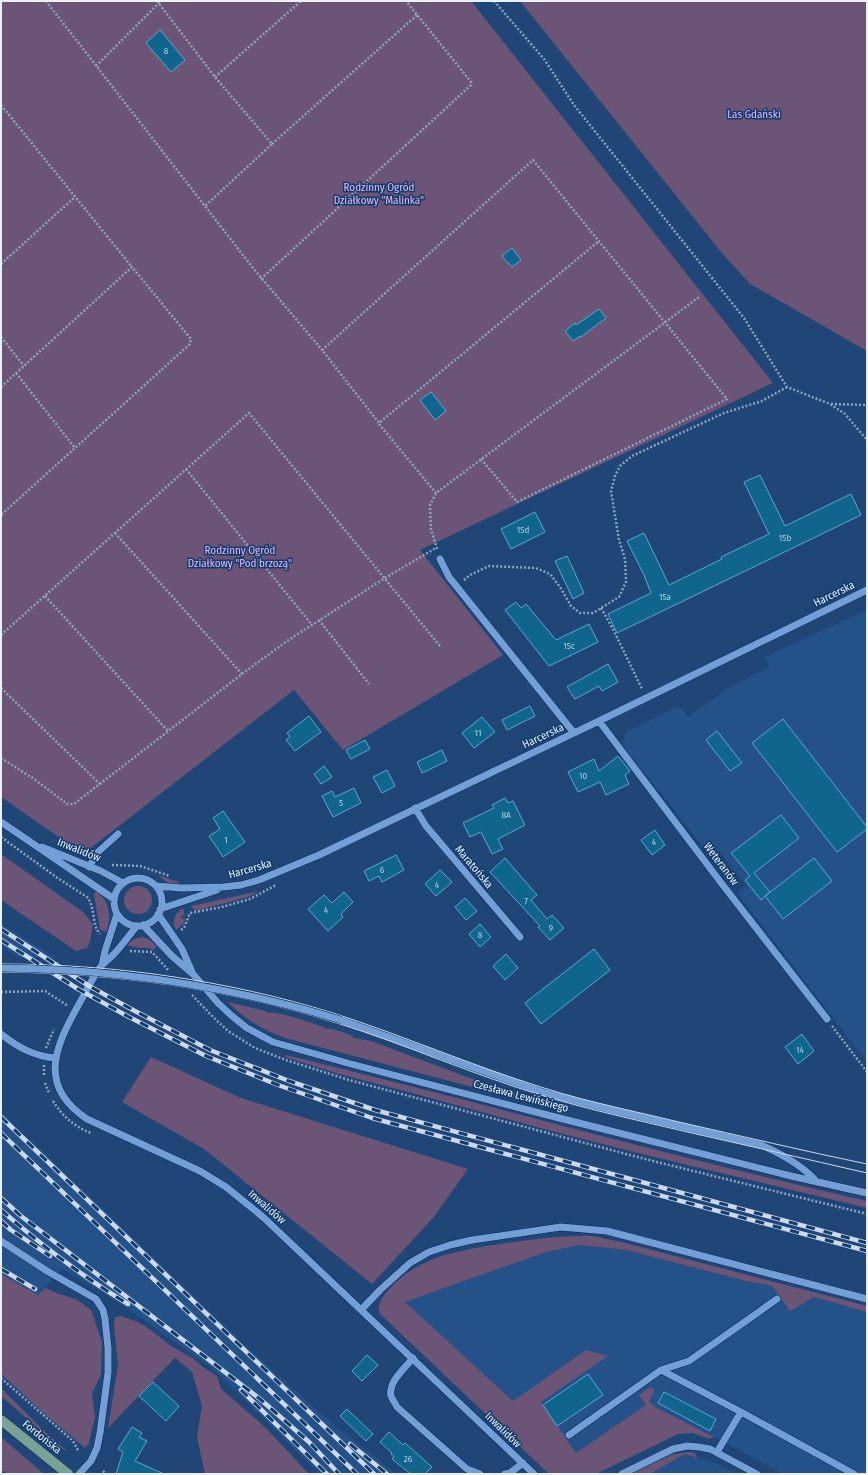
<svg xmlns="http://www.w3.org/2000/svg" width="868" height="1475" font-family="'Fira Sans Condensed',sans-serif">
	<rect width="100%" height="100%" fill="#1f4677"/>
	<path fill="#245188" d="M867,610V1062L737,893L746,885L718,850L710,855L622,745L626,732L677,707L682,709L688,717L728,688L769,667L765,657Z
		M1,924L56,958L32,957L29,955L26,957H19L1,946Z
		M1,1112L249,1349L320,1413L396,1474H351L342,1465L349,1474H320L213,1369L114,1299L62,1269L38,1295L1,1274Z
		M580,1245L626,1250L746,1281L772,1286L790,1311L814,1297L867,1312V1474H782L724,1442L655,1407L577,1459L404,1302L546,1252Z
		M685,1454L715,1463L737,1474H650Z"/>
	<path fill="#6b5475" d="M1,1H471L773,383L420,550L503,655L343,750L294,690L83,854L1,797Z
		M520,1H867V351L750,284L721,252Z
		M1,854L83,912L93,924L90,942L87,948L76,951L1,900Z
		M157,875L179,882V884L168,883Z
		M124 900a14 14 0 1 1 28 0a14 14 0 1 1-28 0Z
		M96,891C110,901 112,917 106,932L100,930L94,895Z
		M259,891L248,897L196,911L192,908L191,906Z
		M183,908L185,916L183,915L181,917L183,919L185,918L184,923L176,930C172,922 174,913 183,908Z
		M142,937L148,939L157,946L153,950L148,948H139L127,945L134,939Z
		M228,1002L266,1011L268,1013C280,1011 310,1023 324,1027L326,1029C334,1028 344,1033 353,1036V1038H355L371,1041L467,1077L527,1097L526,1101L285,1038C264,1030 244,1019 228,1002Z
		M286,1055C480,1102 672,1157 867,1201V1208L646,1155L555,1132L412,1093L339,1074L285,1057Z
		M151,1057L241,1098L468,1169L433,1218L372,1284L204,1149L122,1102Z
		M574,1236H593L625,1243L867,1306V1312L814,1297L790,1311L772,1286L746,1281L626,1250L580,1245L546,1252L405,1302L513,1401L586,1350L608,1356L541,1402L576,1453L646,1405L639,1395L650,1387L655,1389L649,1402L655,1407L714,1437L709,1439L693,1433L678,1434L596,1474H549L380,1314C376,1304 384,1295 390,1288C420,1256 460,1250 501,1244C526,1240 549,1237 574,1236Z
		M1,1274L38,1295L45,1288L59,1294L76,1299L91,1310L102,1342L101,1375L92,1393L95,1417L89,1443L85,1448L40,1410L1,1374Z
		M121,1316L138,1322L151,1330L171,1346L194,1359L203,1367L217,1376L221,1389L266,1428L309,1474H205L197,1437L202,1406L192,1372L175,1358L108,1428L118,1365L114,1325L115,1317Z
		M1,1388L41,1428L68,1452L59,1447L1,1396Z
		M1,1437L44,1474H9L1,1470Z
		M689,1452L695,1453L697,1458L685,1454L650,1474H630L674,1454Z"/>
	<path fill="#0f658c" stroke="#5fa7d0" d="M160,30L185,60L171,72L146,43Z
		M512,248L521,260L512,267L502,256Z
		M599,309L606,318L581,337L580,336L573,341L565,331L575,323L576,325Z
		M431,392L446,411L435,420L420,400Z
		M760,475L785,526L851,494L861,515L617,633L608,614L651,593L644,575L627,541L644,533L669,585L722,559L721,557L769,534L744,482Z
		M535,512L545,532L511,549L501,529Z
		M567,556L584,593L573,599L555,561Z
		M516,602L521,608L526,604L556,640L589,624L598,642L549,666L505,610Z
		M608,664L618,682L602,691L599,686L575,699L567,687Z
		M530,706L535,716L507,730L502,720Z
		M309,716L321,732L295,751L286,740L290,737L287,733Z
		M482,717L495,732L474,748L462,733Z
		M783,719L867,827V829L837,852L752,743Z
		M717,731L742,763L730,771L706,740Z
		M365,740L370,749L351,759L346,750Z
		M442,750L447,761L422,773L417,762Z
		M618,756L630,771L625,775L629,784L606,795L600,782L578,792L568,772L594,759L599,771Z
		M324,766L332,777L321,784L314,774Z
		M387,770L395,786L382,793L373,777Z
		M354,788L361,803L333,817L322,796L332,791L335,797Z
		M505,798L508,803L513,801L525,825L498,839L503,849L492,854L481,832L470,837L463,823L494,808L492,805Z
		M223,811L245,842L223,857L209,836L220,829L213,818Z
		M781,815L799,838L754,873L770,892L761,900L745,880L750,876L731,853Z
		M655,830L665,845L652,855L641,840Z
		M396,855L404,870L382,882L379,876L369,881L364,871Z
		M505,858L537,895L531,900L547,919L552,915L564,928L550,940L538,927L540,926L490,872Z
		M814,858L832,881L783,919L765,896Z
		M440,870L452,882L436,896L425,884Z
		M344,892L353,902L341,914L343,917L328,931L308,909L324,895L332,903Z
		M465,898L477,911L466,920L455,907Z
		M480,924L491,937L480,947L469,934Z
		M594,949L610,970L541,1024L525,1003Z
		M506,954L518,968L505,980L493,966Z
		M802,1034L814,1051L798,1064L785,1047Z
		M367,1355L378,1365L362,1381L352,1371Z
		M588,1374L603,1395L557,1426L543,1405Z
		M153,1382L179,1406L166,1421L139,1396Z
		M664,1392L716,1419L710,1431L658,1403Z
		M347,1409L373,1434L366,1441L340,1416Z
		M132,1427L142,1433L139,1437L147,1441L135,1461L164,1474H116L123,1452L118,1449Z
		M389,1432L403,1445L405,1443L432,1467L425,1474H411L392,1459L394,1457L391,1454L392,1453L380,1442Z"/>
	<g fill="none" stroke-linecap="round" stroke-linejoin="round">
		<defs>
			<path id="minor" d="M440,559L449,577L574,733
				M599,721L722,884L827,1019
				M415,808L426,826L520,937
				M1,822L114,899
				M42,847L101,871L123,883
				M89,867L98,852L118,834
				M114 902a24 24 0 1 1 48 0a24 24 0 1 1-48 0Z
				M156,886L182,888L223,887L241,885L259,880L319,855L599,721L867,590
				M160,909L217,890
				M158,914L182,949L192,972
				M143,925L172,956L193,974L218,1003L232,1016L247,1028L273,1042L351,1064L559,1118L791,1176L867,1193
				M137,926C129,935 122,946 114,954C110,958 106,961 102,965C93,976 86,992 79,1004C55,1047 37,1086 87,1119L200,1171L226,1187L263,1217L534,1474
				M102,965L105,951L117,914
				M341,1020L545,1093L616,1111L761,1145C782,1154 802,1165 817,1182
				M1,1034C18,1047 33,1056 55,1058
				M1,1241L47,1271L96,1299L103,1310L105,1319L108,1348V1373L100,1433L97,1448L91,1461L79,1474
				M361,1310L380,1290L410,1263L429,1252L450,1245L472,1240L561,1227L607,1231L867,1299
				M413,1358C405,1368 388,1382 391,1396C392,1399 396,1404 397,1407L467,1469L480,1474
				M661,1370L689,1361L777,1299
				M741,1412L854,1474
				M569,1435L661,1370L741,1412L717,1452
				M505,1474L510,1473L523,1463
				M622,1474L673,1449L687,1446L699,1447L710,1449L757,1474"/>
			<path id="major" d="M1,1420L68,1474"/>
		</defs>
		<use href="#minor" stroke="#022b59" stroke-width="8"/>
		<use href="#major" stroke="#022b59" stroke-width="11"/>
		<path stroke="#8da4c0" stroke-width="2.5" stroke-dasharray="2 2" stroke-linecap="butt" d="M46,1L253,268L322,350
			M157,1L215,77L272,144L205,206
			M494,1L544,59L574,105L744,318L787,387L830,404L845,414L867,440
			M96,66L161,1
			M215,77L301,1
			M1,105L132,267
			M272,144L417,15
			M1,264L75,197
			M261,279L471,85V82L406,1
			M1,337L24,366
			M16,373L75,448
			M1,387L132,267L191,339L190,344L1,515
			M831,404L867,405
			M379,424L436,493
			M481,459L517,502L727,399L533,160L322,350L379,423L599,241
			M186,469L312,625
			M115,533L242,674
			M437,549L431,529L430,505L436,493L699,297
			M464,580L470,575L489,566L536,568L550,574L560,587L571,606L580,613H593L619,597L626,582L625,559L619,540L611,491L615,476L620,466L632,456L724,413L762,401L787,387
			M45,596L168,731
			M601,608L613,629L642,689
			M319,620L369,684
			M1,635L249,413L440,646
			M1,688L100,784
			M1,758L34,779L67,804H74L242,674L287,641L385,578L436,548
			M1,837L56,877L87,897C96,908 91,924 100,934
			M112,865L140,866L170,876
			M181,930L184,928L190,913L222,907L250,899L276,885
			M130,951L152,952L169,971
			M1,992L45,991L68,1006
			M192,995L213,1017L228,1031L255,1048L286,1060L349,1080L645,1159L867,1214
			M832,1026L867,1072
			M46,1048L54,1029
			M44,1065V1076
			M45,1083L49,1093
			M53,1101C62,1116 75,1127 91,1133
			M1,1378L73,1441L79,1452
			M103,1471L106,1474"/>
		<use href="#minor" stroke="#749fd6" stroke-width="7"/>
		<use href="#major" stroke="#79a294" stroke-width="10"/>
		<path stroke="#cbd9ea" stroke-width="1" d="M1,964C113,964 226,980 333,1013C404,1036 473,1066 544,1088C588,1102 634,1111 679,1122C741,1136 804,1151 867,1164
			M1,972C115,973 228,989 337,1023C407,1045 474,1075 544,1096C590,1110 637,1120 683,1131C745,1145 806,1159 867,1173"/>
		<defs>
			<path id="rail" d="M1,929L89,986L133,1010L210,1050L289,1081L375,1110L867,1243
				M1,940L78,989L129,1017L206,1056L278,1085L372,1118L867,1251
				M1,1117L374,1474
				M1,1133L357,1474
				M1,1198L21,1216L260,1399L309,1442L339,1474
				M1,1210C41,1245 83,1277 128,1304
				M1,1221L11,1230L50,1256
				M1,1269L35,1289
				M241,1390L327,1474
				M350,1444L387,1474"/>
		</defs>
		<use href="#rail" stroke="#cbd9ea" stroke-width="4.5"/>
		<use href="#rail" stroke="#133b6b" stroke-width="3" stroke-dasharray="9" stroke-linecap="butt"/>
		<defs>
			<path id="minor-bridge" d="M1,968C117,969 230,986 341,1020"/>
		</defs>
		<use href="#minor-bridge" stroke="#022b59" stroke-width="8" stroke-linecap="butt"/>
		<use href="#minor-bridge" stroke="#749fd6" stroke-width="7"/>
	</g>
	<g text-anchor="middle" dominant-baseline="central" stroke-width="3" stroke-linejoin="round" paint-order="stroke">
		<g font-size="9" fill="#b2cee1">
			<text x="166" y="51">8</text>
			<text x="523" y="530">15d</text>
			<text x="785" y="538">15b</text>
			<text x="665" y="597">15a</text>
			<text x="569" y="646">15c</text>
			<text x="478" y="733">11</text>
			<text x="583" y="776">10</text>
			<text x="341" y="803">5</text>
			<text x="506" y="815">8A</text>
			<text x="226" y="840">1</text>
			<text x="654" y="842">4</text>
			<text x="382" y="870">6</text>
			<text x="437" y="885">4</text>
			<text x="526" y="901">7</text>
			<text x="326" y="910">4</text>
			<text x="551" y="928">9</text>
			<text x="480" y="935">8</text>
			<text x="800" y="1050">14</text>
			<text x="408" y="1459">26</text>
		</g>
		<g font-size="11" fill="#e5b8f9" stroke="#133b6b">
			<text x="754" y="114">Las Gdański</text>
			<text x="379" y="187">Rodzinny Ogród<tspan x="379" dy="13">Działkowy "Malinka"</tspan></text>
			<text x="240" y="550">Rodzinny Ogród<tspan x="240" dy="13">Działkowy "Pod brzozą"</tspan></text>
		</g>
		<g font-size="11" fill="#e8f1fd" stroke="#133b6b">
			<text transform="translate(834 594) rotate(-26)">Harcerska</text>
			<text transform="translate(543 736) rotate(-25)">Harcerska</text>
			<text transform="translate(79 850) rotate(22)">Inwalidów</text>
			<text transform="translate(721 864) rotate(53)">Weteranów</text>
			<text transform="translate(474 867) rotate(50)">Maratońska</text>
			<text transform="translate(250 869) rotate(-16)">Harcerska</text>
			<text transform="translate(521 1096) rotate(15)">Czesława Lewińskiego</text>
			<text transform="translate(267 1207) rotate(41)">Inwalidów</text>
			<text transform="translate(503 1430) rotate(44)">Inwalidów</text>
			<text transform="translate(42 1437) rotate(39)">Fordońska</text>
		</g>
	</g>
	<rect width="868" height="1475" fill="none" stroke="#e8f1fd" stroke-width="4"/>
</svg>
